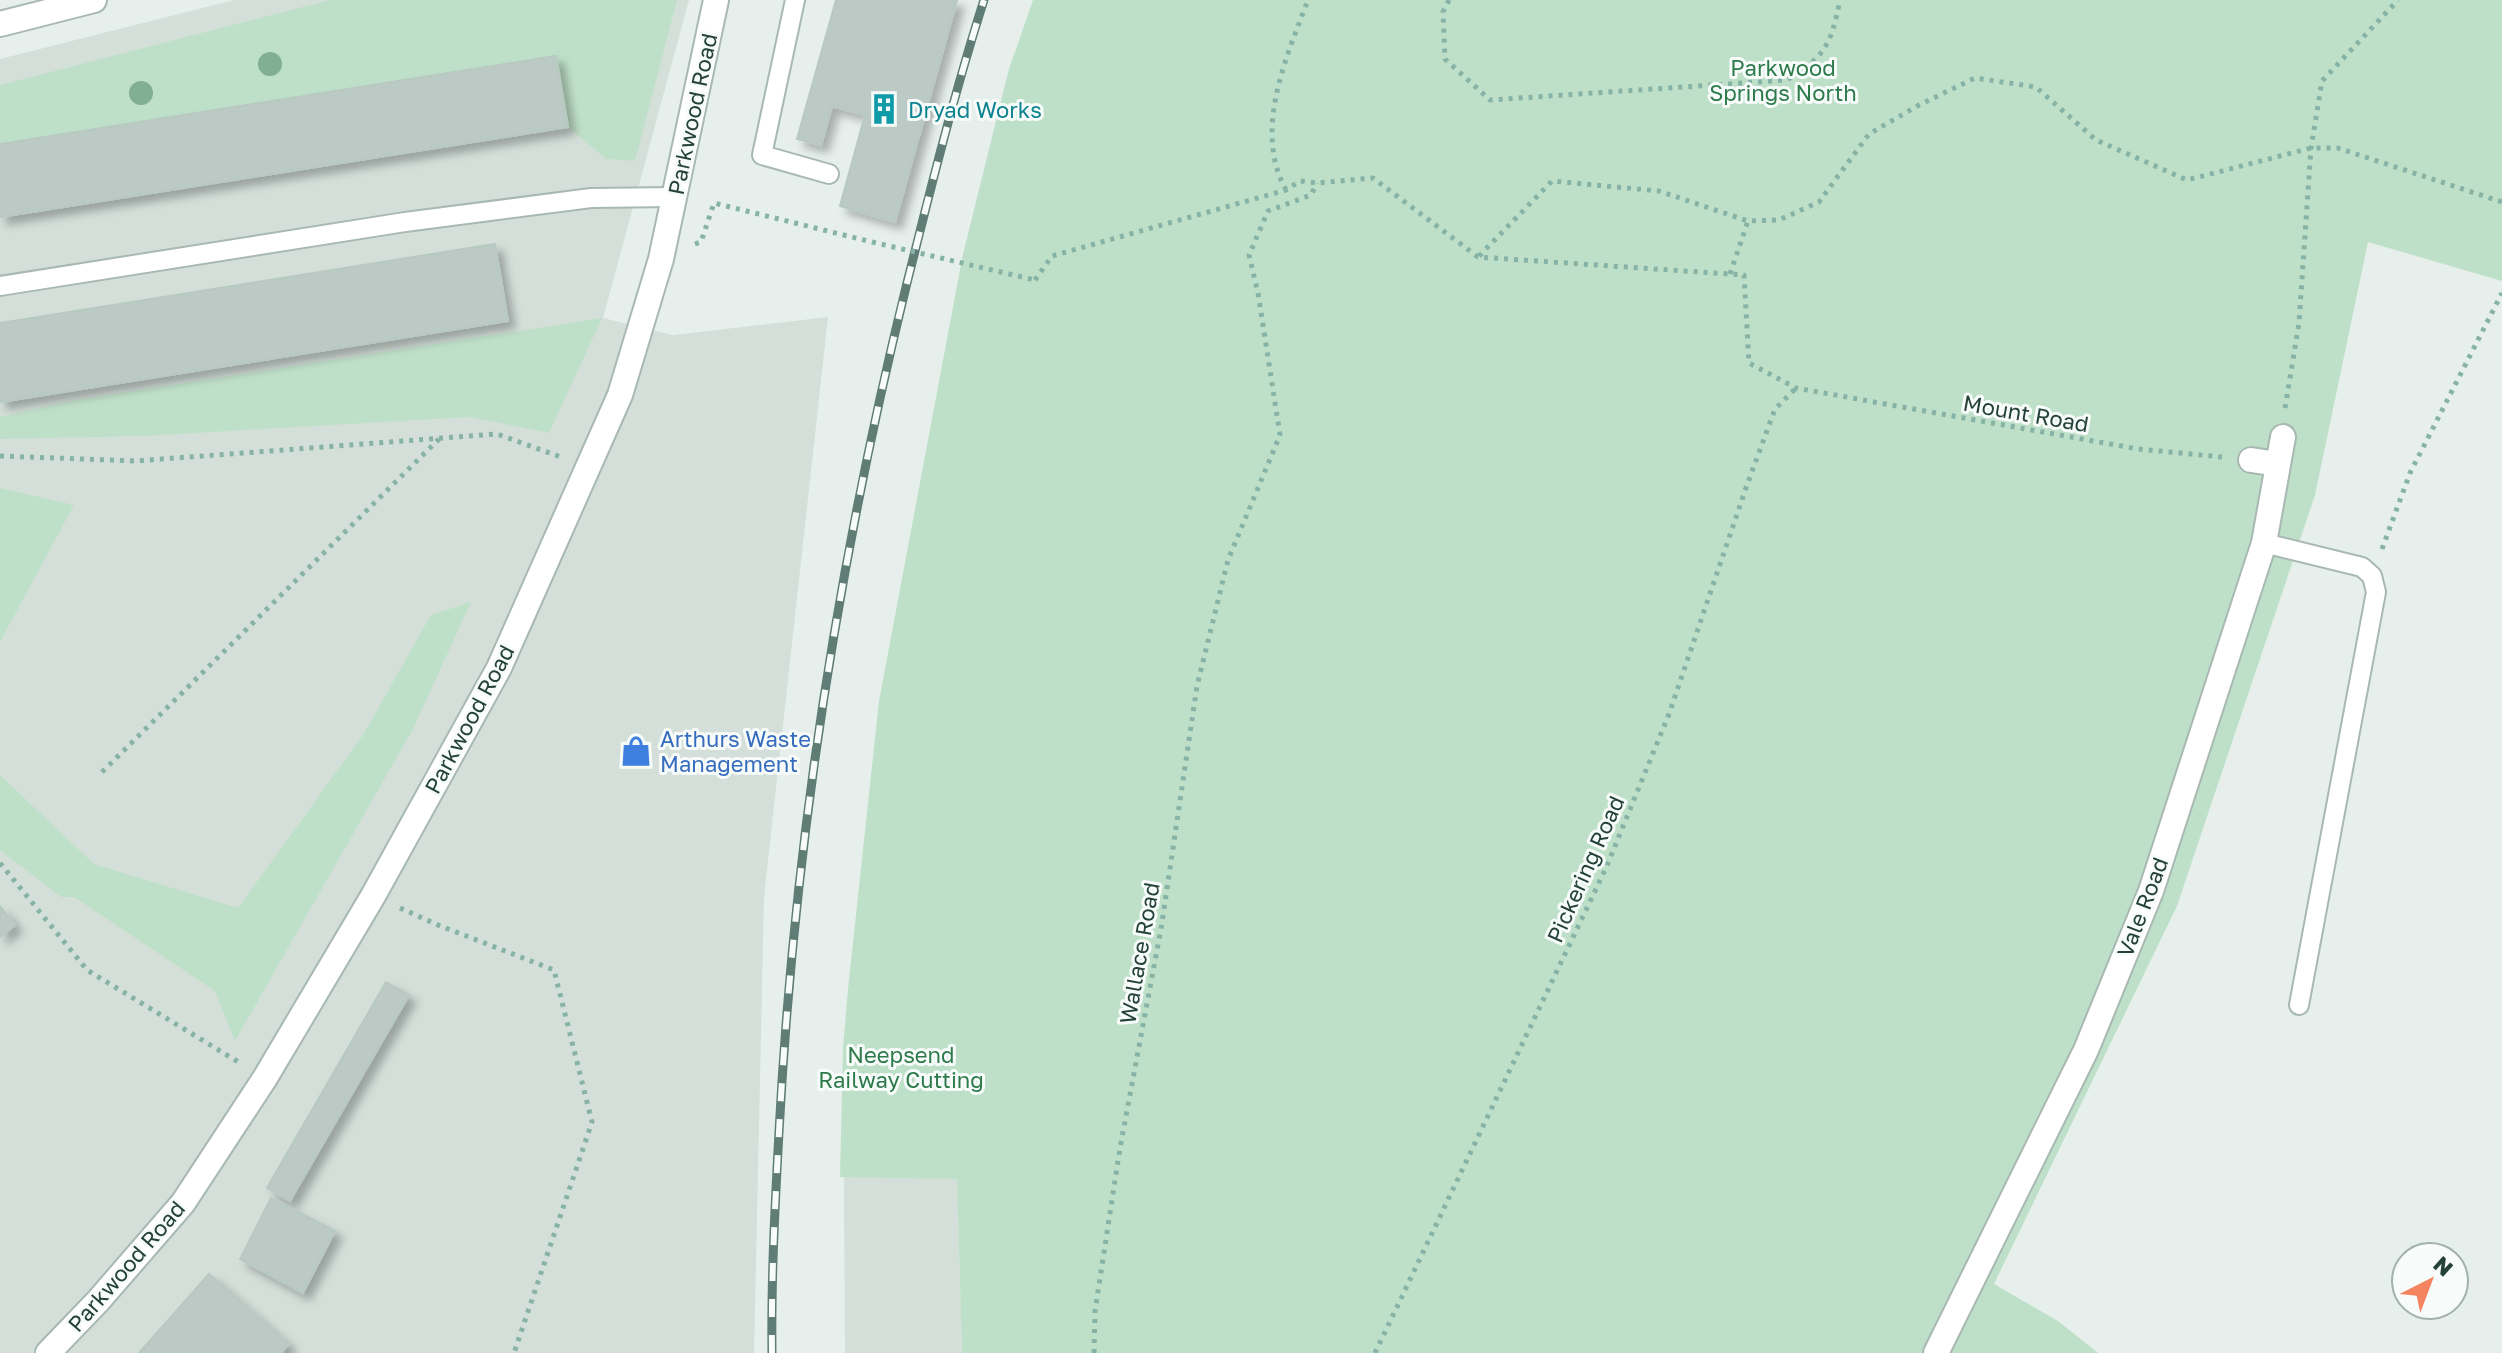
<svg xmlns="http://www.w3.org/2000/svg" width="2502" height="1353" font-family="'Golos Text',sans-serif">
	<defs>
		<filter id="shadow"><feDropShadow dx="7" dy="7" stdDeviation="4" flood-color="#0004"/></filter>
	</defs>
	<rect width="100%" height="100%" fill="#e6efeb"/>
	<path fill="#d4dfda" d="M234,0H689L603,318L673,335L828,317L764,897L754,1353H0V59Z
		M843,1049L954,1056L962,1353H845Z"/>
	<path fill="#bfe0c8" d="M330,0H677L635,161L606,159L568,127L556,56L0,144V85Z
		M1033,0H2502V281L2368,242L2315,495L2177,906L1994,1284L2058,1321L2098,1353H962L957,1179L840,1177L843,1049L848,989L879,701L963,254L1009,69Z
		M602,318L549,433L471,417L144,436L0,439V417L76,400Z
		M0,488L74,505L0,642Z
		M471,602L413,729L235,1041L215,991L74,897H61L0,850V775L94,864L238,908L363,735L431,615Z"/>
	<path fill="#bbcac4" stroke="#b8c9c2" stroke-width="2" filter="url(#shadow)" d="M836,0H957L895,222L840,206L865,115L832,106L821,145L797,139Z
		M556,56L568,127L0,217V144Z
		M495,244L508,321L0,402V323Z
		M0,906L15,925L0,937Z
		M386,982L409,995L290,1201L267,1188Z
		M271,1198L335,1231L303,1293L240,1259Z
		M209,1274L289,1344L281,1353H139Z"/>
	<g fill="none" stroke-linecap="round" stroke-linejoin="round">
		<defs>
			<path id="service" d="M795,0L762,155L829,174
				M0,286L405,222L591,198L674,197
				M2264,543L2362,567L2372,576L2376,592L2299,1005"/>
			<path id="minor" d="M0,24L94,0
				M2251,460L2278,464
				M48,1353L98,1301L183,1203L265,1078L373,896L499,668L620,395L661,259L716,0
				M1936,1353L2086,1050L2151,891L2264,543L2283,437"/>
		</defs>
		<use href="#service" stroke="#a8b8b2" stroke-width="22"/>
		<use href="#minor" stroke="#a8b8b2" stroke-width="28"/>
		<path stroke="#86b3a5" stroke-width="5" stroke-dasharray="4 6" stroke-linecap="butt" d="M1449,0L1443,12L1445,59L1490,100L1787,80C1826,56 1831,44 1840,0
			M1286,190C1253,131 1286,58 1308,0
			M695,244L701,242L714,203L872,242
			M1479,256L1552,181L1659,191L1748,221L1779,220L1819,202L1869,134L1919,105L1975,78L2036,87L2096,140L2187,180L2311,148H2338L2502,202
			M1730,274L1748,221
			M1035,280L1052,256L1286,190L1300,181L1317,183L1373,178L1478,257L1744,275L1749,363L1796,388L2138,449L2222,457
			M2285,408L2299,323L2311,148L2322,81L2398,0
			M0,456L135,461L497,434L561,457
			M2382,549L2410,473L2502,293
			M102,772L439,439
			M0,863L87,970L240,1063
			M400,908L438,925L554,970L592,1122L514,1353
			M1094,1353L1095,1311L1120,1148L1161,929L1197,686L1228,560L1280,435L1258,293L1249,255L1268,211L1311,195L1317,183
			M1375,1353L1606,868L1669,714L1747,485L1775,409L1796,388"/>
		<use href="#service" stroke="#fff" stroke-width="18"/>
		<use href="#minor" stroke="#fff" stroke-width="24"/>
		<defs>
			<path id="rail" d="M772,1353C771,1279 775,1206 779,1132C794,847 838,564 906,287C930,191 954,94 984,0"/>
		</defs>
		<use href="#rail" stroke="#5f7d75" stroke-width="9"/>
		<use href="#rail" stroke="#f7fbf9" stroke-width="6" stroke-dasharray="18" stroke-linecap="butt"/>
		<path stroke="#86b3a5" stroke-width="5" stroke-dasharray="4 6" stroke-linecap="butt" d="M872,242L1035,280"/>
	</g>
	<g fill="#80af93">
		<circle cx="270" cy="64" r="12"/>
		<circle cx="141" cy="93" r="12"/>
	</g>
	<defs>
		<symbol id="building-bare" viewBox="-9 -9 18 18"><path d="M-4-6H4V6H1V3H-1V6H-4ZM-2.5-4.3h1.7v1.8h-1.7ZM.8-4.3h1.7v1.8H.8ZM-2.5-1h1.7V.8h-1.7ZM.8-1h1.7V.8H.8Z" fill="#0f9aa8" stroke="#f7fbf9" stroke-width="2.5" paint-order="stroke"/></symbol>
		<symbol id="shop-bare" viewBox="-9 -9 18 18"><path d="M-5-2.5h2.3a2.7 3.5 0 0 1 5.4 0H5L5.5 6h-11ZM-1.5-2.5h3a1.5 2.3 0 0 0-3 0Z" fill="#3f7fe0" stroke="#f7fbf9" stroke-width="2.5" paint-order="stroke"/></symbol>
	</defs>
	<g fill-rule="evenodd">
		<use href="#building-bare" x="862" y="87" width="44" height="44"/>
		<use href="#shop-bare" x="614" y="729" width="44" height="44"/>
	</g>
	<g text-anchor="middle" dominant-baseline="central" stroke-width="6" stroke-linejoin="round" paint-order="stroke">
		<g font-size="22" fill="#2d7a4b" stroke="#f7fbf9">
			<text x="1783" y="67">Parkwood<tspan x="1783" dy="25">Springs North</tspan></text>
			<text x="901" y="1054">Neepsend<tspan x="901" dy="25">Railway Cutting</tspan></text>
		</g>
		<g font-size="22" fill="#0d838f" stroke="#f7fbf9" text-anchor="start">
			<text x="908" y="109">Dryad Works</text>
		</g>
		<g font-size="22" fill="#24423a" stroke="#f7fbf9">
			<text transform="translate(692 114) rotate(-78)">Parkwood Road</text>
			<text transform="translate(2026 413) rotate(10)">Mount Road</text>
			<text transform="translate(469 719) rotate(-62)">Parkwood Road</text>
			<text transform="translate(1585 869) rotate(-66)">Pickering Road</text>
			<text transform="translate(2142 907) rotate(-69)">Vale Road</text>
			<text transform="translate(1139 953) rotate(-80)">Wallace Road</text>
			<text transform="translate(126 1266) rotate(-49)">Parkwood Road</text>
		</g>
		<g font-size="22" fill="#366cbe" stroke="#f7fbf9" text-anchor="start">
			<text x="660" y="738">Arthurs Waste<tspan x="660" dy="25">Management</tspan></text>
		</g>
	</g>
	<g transform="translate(2430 1281) rotate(42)"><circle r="38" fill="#f7fbf9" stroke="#a3b1ad" stroke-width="2"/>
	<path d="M0-6L14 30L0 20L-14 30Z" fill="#f4845f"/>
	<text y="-12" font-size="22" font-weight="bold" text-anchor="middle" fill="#24423a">N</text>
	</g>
</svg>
